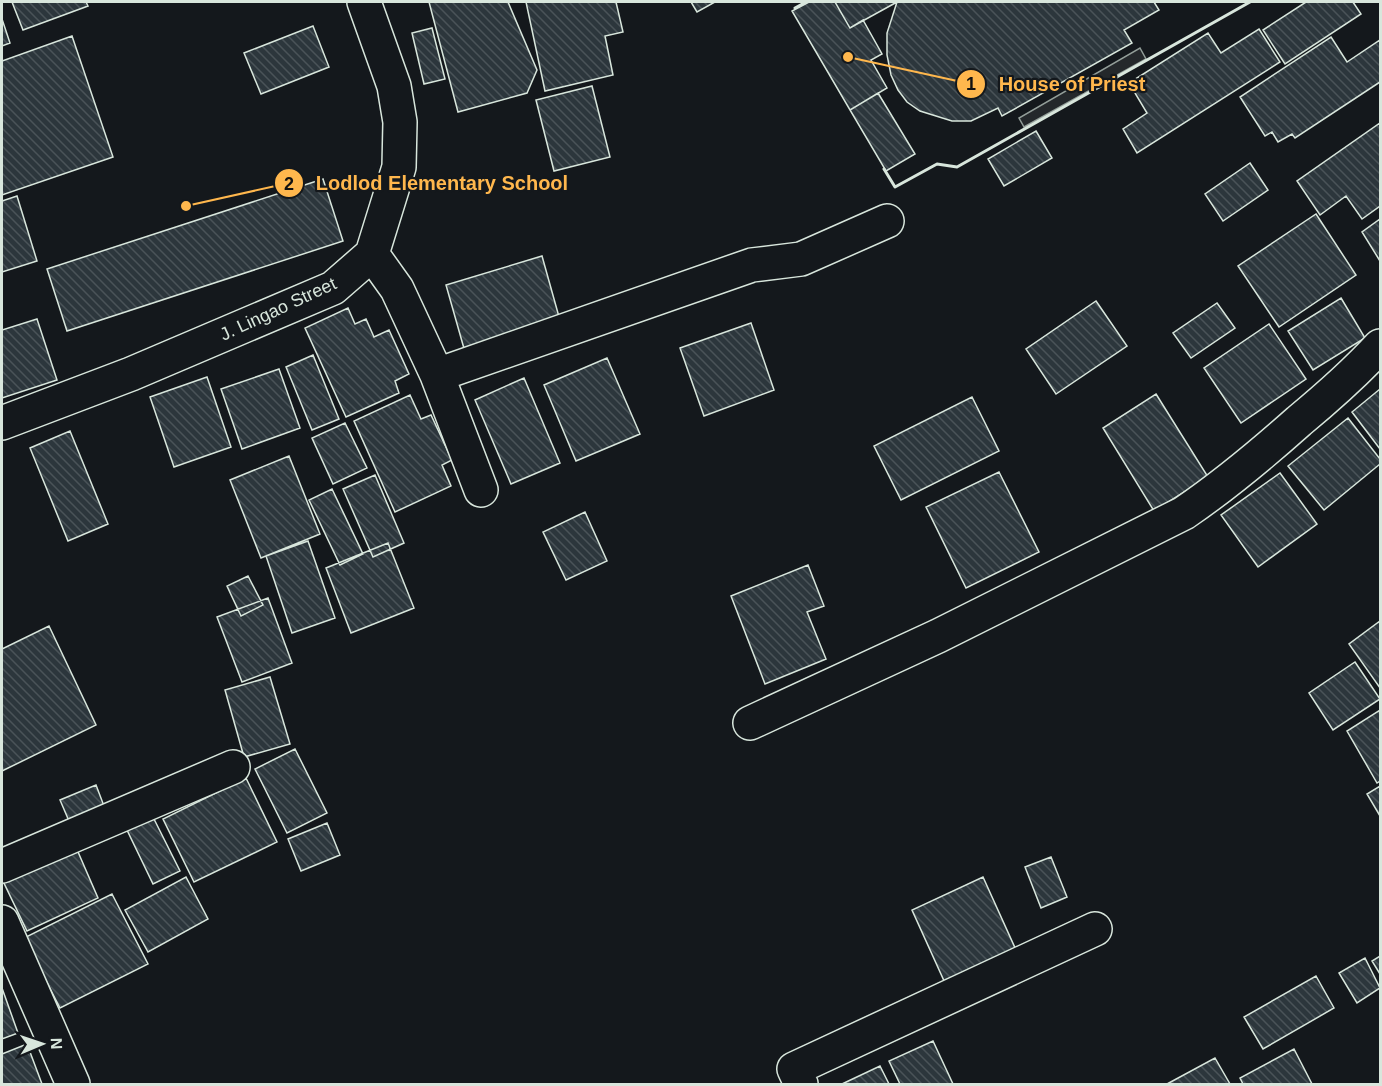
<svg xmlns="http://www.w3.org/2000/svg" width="1382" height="1086" font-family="Arial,sans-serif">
	<defs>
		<pattern id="building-back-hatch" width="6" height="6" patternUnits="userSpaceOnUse" patternTransform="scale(1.5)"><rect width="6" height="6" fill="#2c363c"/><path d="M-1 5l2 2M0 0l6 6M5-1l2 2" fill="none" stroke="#4a5358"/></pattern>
	</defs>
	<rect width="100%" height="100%" fill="#14181c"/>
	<path fill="#24282b" stroke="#939e99" stroke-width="1.5" d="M1140,48L1146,59L1024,127L1019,118Z"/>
	<path fill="url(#building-back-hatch)" stroke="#d8e6dc" stroke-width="1.5" d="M12,2H86L88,6L23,30Z
		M429,2H508L537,70L527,93L458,112Z
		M526,2H616L623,32L605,36L613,75L545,91Z
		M691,2H715L697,12Z
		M809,2H835L850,28L863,20L882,54L871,60L887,88L850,110L792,11Z
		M835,2H897L850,28Z
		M897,2H1154L1159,10L1124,30L1132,43L1002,116L998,108L971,121H952L920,111L907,102L898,90L891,75L887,55V33Z
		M1306,2H1353L1361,14L1285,64L1263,30Z
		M2,19L10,43L2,46Z
		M313,26L329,67L261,94L244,53Z
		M432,28L445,79L424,84L412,33Z
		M1259,29L1280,62L1137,153L1123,129L1147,113L1129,83L1208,33L1221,53Z
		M72,36L113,157L2,195V61Z
		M1331,37L1347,62L1380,40V82L1295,138L1292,134L1278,142L1272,132L1265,136L1240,97Z
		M592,86L610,157L554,171L536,100Z
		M878,93L915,154L886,171L850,110Z
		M1380,123V206L1362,219L1346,196L1320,215L1297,181Z
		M1036,131L1052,158L1004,186L988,159Z
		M1250,163L1268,190L1223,221L1205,194Z
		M323,179L343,241L67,331L47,269Z
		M17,196L37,261L2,272V201Z
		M1316,214L1356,275L1279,327L1238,266Z
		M1380,219V261L1362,232Z
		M542,256L561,324L465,352L446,285Z
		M1341,298L1365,338L1313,370L1288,331Z
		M1096,301L1127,346L1056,394L1026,349Z
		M1217,303L1235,328L1191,358L1173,333Z
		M348,308L355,324L366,319L374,337L389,330L409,374L395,381L399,393L346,417L305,328Z
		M37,319L57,380L2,398V330Z
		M751,323L774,390L704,416L680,348Z
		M1269,324L1306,379L1241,423L1204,368Z
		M313,355L339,419L312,430L286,367Z
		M607,358L640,434L576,461L544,385Z
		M279,369L300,428L242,449L221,389Z
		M207,377L231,447L174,467L150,397Z
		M524,378L560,463L511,484L475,400Z
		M1380,389V449L1352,412Z
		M1156,394L1208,477L1154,511L1103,428Z
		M410,395L421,419L431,415L452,460L442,465L451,486L395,512L354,421Z
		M972,397L999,451L901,500L874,446Z
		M1348,418L1380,459V464L1324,510L1288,466Z
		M345,423L367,468L333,484L312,438Z
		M70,431L108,524L68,541L30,448Z
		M289,456L320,534L261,558L230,480Z
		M999,472L1039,552L966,588L926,507Z
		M1280,473L1317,524L1258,567L1221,515Z
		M375,475L404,543L373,557L343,489Z
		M332,489L363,554L340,565L309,500Z
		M585,512L607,561L566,580L543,532Z
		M308,541L335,618L292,633L266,556Z
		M388,543L414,608L351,633L326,568Z
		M808,565L824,606L807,612L826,659L765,684L731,596Z
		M248,576L263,605L241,616L227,586Z
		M268,598L292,663L242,682L217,617Z
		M1380,621V688L1349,644Z
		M49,626L96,725L2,771V649Z
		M1355,662L1380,699L1333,730L1309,693Z
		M270,677L290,744L244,757L225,690Z
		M1380,710V781L1377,783L1347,731Z
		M295,749L327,813L287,833L255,769Z
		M246,778L277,842L194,882L163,819Z
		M96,785L104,806L69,821L60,800Z
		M1380,786V816L1367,794Z
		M153,817L180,871L153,884L127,830Z
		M327,823L340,855L301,871L288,839Z
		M75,845L98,898L27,931L2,879Z
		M1051,857L1067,897L1041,908L1025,867Z
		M186,877L208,919L148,952L125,910Z
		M983,877L1021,961L950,994L912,910Z
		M112,894L148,964L60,1008L24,938Z
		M1380,956V974L1372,961Z
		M1365,958L1380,988L1357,1003L1339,973Z
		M1316,976L1334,1008L1263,1049L1244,1017Z
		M2,988L18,1033L2,1039Z
		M933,1041L953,1084H900L889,1061Z
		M27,1044L42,1084H2V1054Z
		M1294,1049L1312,1084H1243L1240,1078Z
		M1215,1058L1230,1084H1167Z
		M880,1066L889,1084H842Z"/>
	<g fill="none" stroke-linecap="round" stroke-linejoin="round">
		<defs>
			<path id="minor" d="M372,254L397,289L437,375L481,490
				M437,375L752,265L801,259L887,221
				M2,423L131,374L333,288L372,254L399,167L400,122L394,86L364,2
				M750,723L938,636L1184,513C1225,485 1262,454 1299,421C1328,397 1355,373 1380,346
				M2,866L233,767
				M2,922L73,1084
				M801,1084L794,1069L1095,929"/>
		</defs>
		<use href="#minor" stroke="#d8e6dc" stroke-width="36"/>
		<use href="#minor" stroke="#14181c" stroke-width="33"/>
		<path stroke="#d8e6dc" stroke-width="3" d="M795,8L806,2
			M884,169L895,187L937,164L957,167L1250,2"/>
	</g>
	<g text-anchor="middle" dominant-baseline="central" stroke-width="4.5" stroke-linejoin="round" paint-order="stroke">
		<g font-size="18" fill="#d8e6dc" stroke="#14181c">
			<text transform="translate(278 309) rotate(-25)">J. Lingao Street</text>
		</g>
	</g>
	<path fill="none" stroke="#ffb74d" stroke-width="2" d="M848 57L971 84M186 206L289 183"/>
	<g fill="#ffb74d" stroke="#14181c" stroke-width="2">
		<circle cx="848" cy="57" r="6"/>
		<circle cx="186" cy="206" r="6"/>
		<circle cx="971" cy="84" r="15"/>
		<circle cx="289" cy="183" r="15"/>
	</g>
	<g font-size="18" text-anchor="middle" font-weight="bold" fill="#111">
		<text x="971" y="90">1</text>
		<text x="289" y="190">2</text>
	</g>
	<g font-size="20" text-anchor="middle" font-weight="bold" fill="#ffb74d" stroke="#14181c" stroke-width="4.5" stroke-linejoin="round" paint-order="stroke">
		<text x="1072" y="91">House of Priest</text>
		<text x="442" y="190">Lodlod Elementary School</text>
	</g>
	<rect width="1382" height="1086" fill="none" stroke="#d8e6dc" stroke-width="6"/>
	<g transform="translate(42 1044) rotate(88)" stroke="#14181c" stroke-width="4.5" paint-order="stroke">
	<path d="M0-4.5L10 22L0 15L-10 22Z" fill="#d8e6dc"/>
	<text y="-9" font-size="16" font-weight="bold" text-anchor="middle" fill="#d8e6dc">N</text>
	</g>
</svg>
